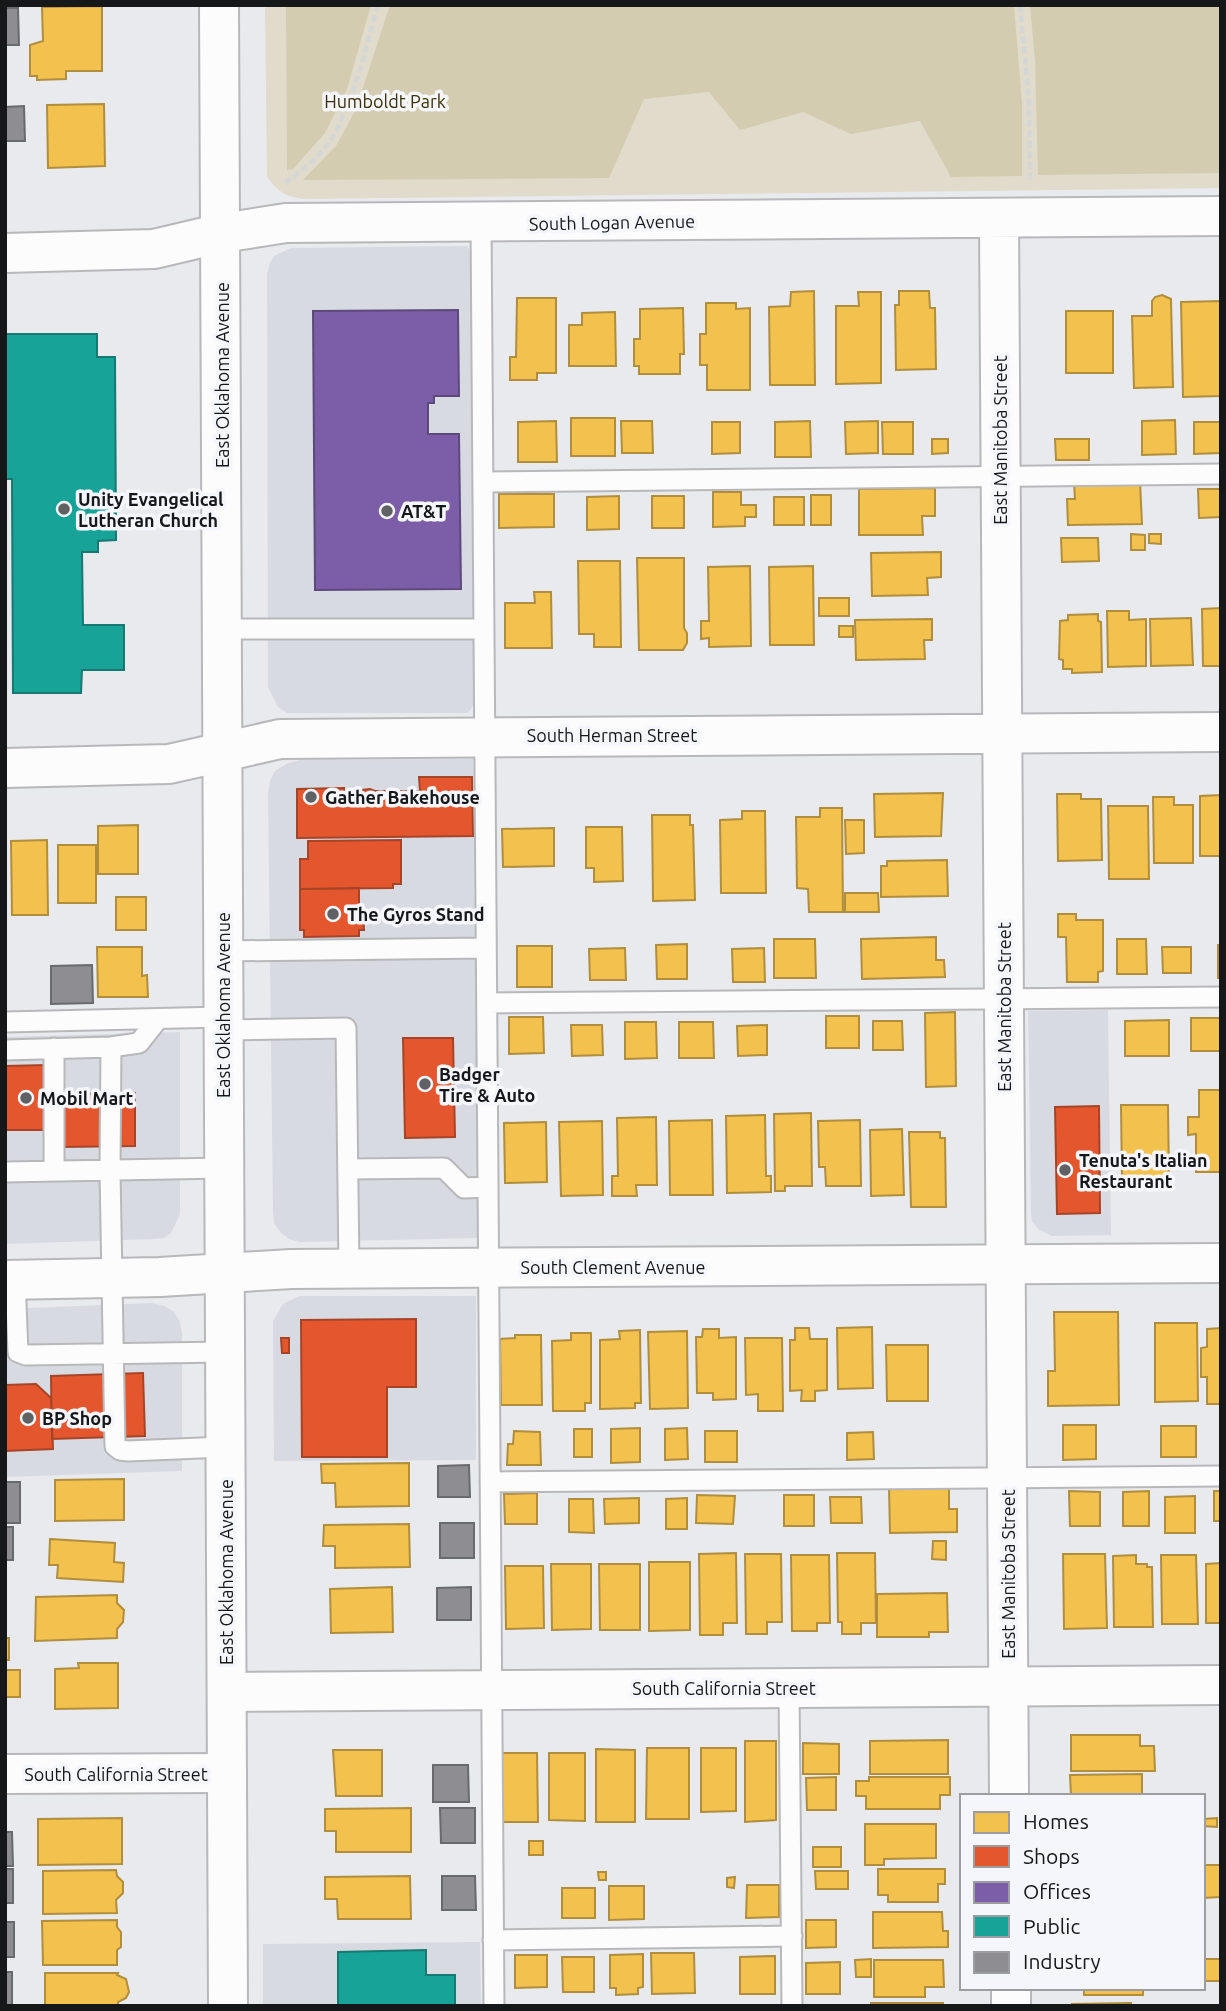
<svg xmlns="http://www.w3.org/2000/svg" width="1226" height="2011" font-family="Ubuntu,sans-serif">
	<rect width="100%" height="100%" fill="#e9eaee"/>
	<path fill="#d8dae2" d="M467,246L471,252L474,704L468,713H287L278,707L268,687L267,274L270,263L274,256L291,248Z
		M473,759L478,1238L300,1242L289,1239L281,1233L274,1223L273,1211L268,794L270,781L275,771L286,764L300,760Z
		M1108,1010L1111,1235L1052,1236L1038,1229L1032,1221L1031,1213L1028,1011Z
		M180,1032V1214L171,1233L164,1238L154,1239L5,1244V1037Z
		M300,1296H476V1460L274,1461L273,1321L283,1304Z
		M152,1303L165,1306L174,1312L180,1322L182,1333V1471L5,1477V1309Z
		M480,1942L481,2006H263V1944Z"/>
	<path fill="#e0dbca" d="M265,5H1221V188L304,199C286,197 278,192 267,177Z"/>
	<path fill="#d4ccb1" d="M286,5H371L347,89L325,133L293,169L287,170Z
		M390,5H1014L1022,104V176L951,177L920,121L851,134L803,112L740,130L709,92L644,99L609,178L303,180L336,146L356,109Z
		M1030,5H1221V173L1038,175L1035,61Z"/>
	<path fill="#f2c14e" stroke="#b08e3e" stroke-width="2" d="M102,6V71H66V79L37,80V76H30V45L43,41L42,7Z
		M104,104L105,166L48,168L47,105Z
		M814,291L815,385H770L769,307L790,306L791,292Z
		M899,291H929L930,308H935L936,369L896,370L895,305H899Z
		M858,292H881V383L836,384V306H859Z
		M1162,295L1171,299L1173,387L1134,388L1132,316H1152V301L1155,297Z
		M517,298H556V373H537V380H510V357H516Z
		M1221,301V396L1183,397L1181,302Z
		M706,303H736V309L750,308V390H707V365H700V334H706Z
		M683,308L684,354H680V374H639V366H634V339H640V309Z
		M1066,311H1113V373H1066Z
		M615,312L616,366H569V325H582V313Z
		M571,418H615V456H571Z
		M1175,420L1176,454L1142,455V421Z
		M556,421L557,462H518V422Z
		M621,421H652L653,453H622Z
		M810,421L811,457H775V422Z
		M878,421V453L846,454L845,422Z
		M712,422H740V453L712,454Z
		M882,422H913V454H883Z
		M1194,422H1221V453L1194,454Z
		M932,439H948V453L932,454Z
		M1055,439H1089V460H1056Z
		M1140,482L1142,524L1068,525L1067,499H1075L1074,483Z
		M935,488V516H922L923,535H859V489Z
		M1198,489H1221V517L1199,518Z
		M713,492H741V505H756V517H745V526L713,527Z
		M499,494H554V527L499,528Z
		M811,495H831V525H811Z
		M619,496V529L587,530V497Z
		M652,496H684V528H652Z
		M774,497H804V525H774Z
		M1131,534L1145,535V550H1131Z
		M1149,534H1161V544L1149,543Z
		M1061,538H1098L1099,561L1062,562Z
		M941,552V577L927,578L928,595L872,596L871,553Z
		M637,558H684V628L687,633V643L683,650H639Z
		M578,561H620L621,647H594V634H579Z
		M750,566L751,646L709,647V638L701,639V621H709L708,567Z
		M813,566L814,645H770L769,567Z
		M534,592H551L552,648H505V603H535Z
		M819,598H849V616H819Z
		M1221,608V666H1203L1202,609Z
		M1107,611H1129V620L1146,619V666L1108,667Z
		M1098,614V621L1101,622L1102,672L1072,673V669H1063V660L1059,659L1060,621L1068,620V615Z
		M1191,618L1193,665L1151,666L1150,619Z
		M932,619V640H924L925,659L856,660L855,620Z
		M839,626H853V637H839Z
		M943,793L941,836L875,837L874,794Z
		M1057,794H1081V799H1101L1102,860L1058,861Z
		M1221,795V856H1200V796Z
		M1153,797H1174V805H1193V863H1154Z
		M1108,806H1148L1149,879H1109Z
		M820,808H842L843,912H809L808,889L797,888L796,817H820Z
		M742,811H765L766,893H721L720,820L742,819Z
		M652,815H690V825H693L695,900L653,901Z
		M845,820H864V853L846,854Z
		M138,825V874H98V826Z
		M586,827H622L623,881L594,882V868H586Z
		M554,828V866L503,867L502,829Z
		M47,840L48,915H12L11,841Z
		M58,845H96V903H58Z
		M947,860L948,896L881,897V866H887V861Z
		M845,893H878L879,912H845Z
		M116,897H146V930H116Z
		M1058,914H1076V920H1103V971L1098,972V982H1067L1066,937H1058Z
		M936,937V960H944L945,977L862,979L861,939Z
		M774,939H815L816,978H774Z
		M1117,939H1146L1147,974H1117Z
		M687,944V979H657L656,945Z
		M1218,945H1221V978H1218Z
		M517,946H552V987H517Z
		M97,947H142V976L147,975L148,997H98Z
		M1162,947H1191V973H1163Z
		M625,948L626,980H590L589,949Z
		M764,948L765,982H733L732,949Z
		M955,1012L956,1086L926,1087L925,1013Z
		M826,1016H859V1048H826Z
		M509,1017H543L544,1053L509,1054Z
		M1191,1018H1221V1051H1191Z
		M1169,1020V1056H1125V1021Z
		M873,1021H902L903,1050H873Z
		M625,1022H656L657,1058L625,1059Z
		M679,1022H713L714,1058H679Z
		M571,1025H602L603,1055L572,1056Z
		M767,1025V1055L738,1056L737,1026Z
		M1199,1090H1221V1172H1196V1134L1188,1135V1117H1199Z
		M1121,1105H1168L1169,1179H1122Z
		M811,1113L812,1186H785V1191H775L774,1114Z
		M765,1115L766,1176H771V1192L727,1193L726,1116Z
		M656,1117L657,1185H636L637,1196H612V1176H618L617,1118Z
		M712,1120L713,1195H670L669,1121Z
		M860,1120L861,1186H826L825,1167H819L818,1121Z
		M602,1121L603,1195L561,1196L559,1122Z
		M546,1122L547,1182L505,1183L504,1123Z
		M902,1129L904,1195L871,1196L870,1130Z
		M909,1132H940V1138H945L946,1207H911Z
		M1054,1312H1118L1119,1405L1048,1406V1371H1055Z
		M1155,1323H1197L1198,1401L1155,1402Z
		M872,1327L873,1388L838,1389L837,1328Z
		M795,1328H809L810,1339H827V1390L815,1391V1401H801L802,1390L790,1391V1340H795Z
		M1221,1328V1404H1207V1377H1201V1348L1207,1347V1329Z
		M703,1329H719V1338L736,1337V1399L713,1400V1393H697L696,1337H702Z
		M640,1330L641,1403H635V1408L600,1409V1340L620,1339L619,1331Z
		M687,1331L688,1408L650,1409L648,1332Z
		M571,1333H591V1403H585V1411H553L552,1341L571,1340Z
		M515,1335H541L542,1405H501L500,1339L515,1338Z
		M745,1338H782L783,1411H758V1394L746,1395Z
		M886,1345H928V1401H887Z
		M1063,1425H1096V1459L1063,1460Z
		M1161,1426H1196V1457H1161Z
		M640,1428V1462L611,1463V1429Z
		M687,1428L688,1459L665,1460V1429Z
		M574,1429H592V1457H574Z
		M514,1431L540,1432L541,1465H507L508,1444H513Z
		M705,1431H737V1462H705Z
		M873,1432L874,1459L847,1460V1433Z
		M409,1463V1506L336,1507L335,1483H322L321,1464Z
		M124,1479V1520L55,1521V1480Z
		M949,1487V1509H957V1532L890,1533L889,1488Z
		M1069,1491L1100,1492V1526H1070Z
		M1149,1491V1526H1123V1492Z
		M1214,1491H1221V1521H1214Z
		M537,1493V1524H505L504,1494Z
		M697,1495L735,1496L733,1524L696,1523Z
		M784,1495H814V1526H784Z
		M1195,1496V1533H1165V1497Z
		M830,1497H861L862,1523H831Z
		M639,1498V1523L605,1524L604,1499Z
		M687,1498V1529H666V1499Z
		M569,1499H593L594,1533L569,1532Z
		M409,1524L410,1567L335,1568V1546H323L324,1525Z
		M50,1539L115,1543L114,1562L124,1563L123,1582L57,1578L58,1565H49Z
		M933,1541H946V1560L932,1559Z
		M736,1553L737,1623H723V1635H700L699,1554Z
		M837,1553H875L876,1623H861V1634H842V1622H838Z
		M745,1554H781L782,1622H767V1634H746Z
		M1063,1554H1105L1107,1628L1064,1629Z
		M791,1555H829L830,1623H817V1631H792Z
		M1136,1555V1564H1147V1567H1152L1153,1627H1114L1113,1556Z
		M1161,1555H1196L1198,1624H1162Z
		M649,1562H690V1630L649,1631Z
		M1221,1563V1623H1206V1564Z
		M551,1564H591V1629L552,1630Z
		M599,1564H640V1630H600Z
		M505,1566H543L544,1628L506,1629Z
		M392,1587L393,1632L331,1633L330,1589Z
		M947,1593L948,1632H929V1637H877V1594Z
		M117,1595V1603L124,1610L123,1622L117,1629V1638L35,1641L36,1597Z
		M5,1638H9V1660H5Z
		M78,1663H118V1708L55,1709V1669L79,1668Z
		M5,1670H20V1697H5Z
		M1071,1735H1140V1746H1154L1155,1771H1071Z
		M948,1740V1774H870V1741Z
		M745,1741H776V1820L745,1822Z
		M803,1743L839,1744V1774H803Z
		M647,1748H689V1819H646Z
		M701,1748H736V1811L701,1812Z
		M596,1749L635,1750V1822H596Z
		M333,1750H382V1796H336Z
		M501,1753H537L538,1822H501Z
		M549,1753H585V1821L549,1820Z
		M1142,1774V1796H1071L1070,1775Z
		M836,1777V1810H807L806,1778Z
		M869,1777H950V1795H940V1809H866V1796H856V1781H869Z
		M411,1808V1852H336V1831H325V1809Z
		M122,1818V1864L38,1865V1819Z
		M1217,1818V1827L1203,1826V1819Z
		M865,1824H936V1858L884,1859V1865H865Z
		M529,1841H543V1855H529Z
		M813,1847H841V1867H813Z
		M1203,1865H1220V1897L1203,1898Z
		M878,1869H945V1884H938V1902H888V1895H878Z
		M116,1870L117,1876L123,1882V1893L116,1900L117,1913L43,1914V1871Z
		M815,1871H848V1889H816Z
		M598,1872H606V1880H599Z
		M410,1876L411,1919H338L337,1899H325V1877Z
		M735,1877L734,1888L727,1887V1878Z
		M747,1885H779V1917L746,1918Z
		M609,1886H644V1919L609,1920Z
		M562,1888H595V1918H562Z
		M873,1912H942L943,1931H948V1947L873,1948Z
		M117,1920V1927L121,1932V1947L117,1950V1965H43L42,1921Z
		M806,1920H836V1947L806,1948Z
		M651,1953H694L695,1993L652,1994Z
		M643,1954V1987L638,1988V1994L616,1995V1988H610V1955Z
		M515,1955H547V1987L515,1988Z
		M775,1956V1994H740V1957Z
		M562,1957H594V1992H563Z
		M871,1959V1977H856L855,1960Z
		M1203,1959H1221V1981H1203Z
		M874,1960H943L944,1987H925V1997H874Z
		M840,1962V1994H806V1963Z
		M45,1973H118L117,1975L126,1979L129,1992L126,1998L118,2002V2006H45Z
		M1084,1988H1143V1995H1084Z
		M871,2003H943V2006H871Z
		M1131,2003V2006H1072V2004Z"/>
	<path fill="#e4572e" stroke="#a64428" stroke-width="2" d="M419,777H472L473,836L297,838V789L344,788V792L370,789L375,791H420Z
		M401,840V884H393V888L300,889V859H308V841Z
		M359,888V914H363L364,930H359V936L304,937V930H300V889Z
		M403,1038H453L455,1137L405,1138Z
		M47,1065V1130H5V1066Z
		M135,1093V1146L60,1147V1094Z
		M1099,1106L1100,1213L1057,1214L1055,1107Z
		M416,1319V1387H387V1457H302L301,1320Z
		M281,1338H289V1353H282Z
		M143,1373L145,1436L52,1439L51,1376Z
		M36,1384L51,1398L53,1449L5,1451V1385Z"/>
	<path fill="#7b5ea7" stroke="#5d497c" stroke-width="2" d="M458,310L459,396H434V403H428V434H459L461,589L315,590L313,311Z"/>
	<path fill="#17a398" stroke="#177972" stroke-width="2" d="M5,334H97V357H115L116,540L98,541V552H82L83,625H124V670H82L81,693H13L12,479H5Z
		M426,1950V1975H455V2006H338V1952Z"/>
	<path fill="#8d8d92" stroke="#696a6e" stroke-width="2" d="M5,8H18L19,45H5Z
		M24,106L25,141H5V107Z
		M92,965L93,1003L51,1004V966Z
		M469,1465L470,1497H438V1466Z
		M5,1482H20V1523H5Z
		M440,1523H474V1558H440Z
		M5,1527H13V1560H5Z
		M471,1587V1620H437V1588Z
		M433,1765H468L469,1802H433Z
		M440,1808H475V1843H441Z
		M5,1832H12L13,1866H5Z
		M5,1869H13V1903H5Z
		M442,1876H475L476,1910H442Z
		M5,1922H14V1957H5Z
		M5,1972H12V2006H5Z"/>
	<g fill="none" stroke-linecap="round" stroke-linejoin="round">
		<defs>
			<path id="service" d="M481,223L494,2006
				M483,482L1221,474
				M222,629H484
				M223,951L486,948
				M487,1003L1221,997
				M5,1022L224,1017
				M224,1030L346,1028L349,1269
				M111,1047L110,1170L115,1446L120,1450L128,1451L225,1447
				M54,1048V1171
				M5,1050L111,1047L139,1043L158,1019
				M348,1169L444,1168L464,1188L488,1187
				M5,1172L224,1168
				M15,1280L18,1352L26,1355L225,1352
				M490,1482L1221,1476
				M789,1688L792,2006
				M493,1940L792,1936"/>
			<path id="minor" d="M999,218L1009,1796
				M5,253L154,249L222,233L286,223L1221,216
				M5,768L169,764L280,739L1221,732
				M227,1692L1221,1685
				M5,1774L227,1773
				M1011,1988V2006"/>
			<path id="tertiary" d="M5,1280L160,1277L291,1269L1221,1263"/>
			<path id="secondary" d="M219,5L228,2006"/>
		</defs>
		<use href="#service" stroke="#b8b8bb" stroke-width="23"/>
		<use href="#minor" stroke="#b8b8bb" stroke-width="42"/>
		<use href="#tertiary" stroke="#b8b8bb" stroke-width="42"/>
		<use href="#secondary" stroke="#b8b8bb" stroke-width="42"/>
		<path stroke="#d5d6d6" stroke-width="4.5" stroke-dasharray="7 3.5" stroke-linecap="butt" d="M1020,5L1029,102L1030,180
			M285,183C301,171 321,156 332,138C355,98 365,50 378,5"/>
		<use href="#service" stroke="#fcfcfc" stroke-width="19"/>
		<use href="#minor" stroke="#fcfcfc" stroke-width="38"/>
		<use href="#tertiary" stroke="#fcfcfc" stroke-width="38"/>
		<use href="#secondary" stroke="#fcfcfc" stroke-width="38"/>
	</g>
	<g fill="#606164" stroke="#f5f6fc" stroke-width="2.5">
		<circle cx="64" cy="509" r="7"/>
		<circle cx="387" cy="511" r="7"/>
		<circle cx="311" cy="797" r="7"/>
		<circle cx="333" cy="914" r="7"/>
		<circle cx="425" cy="1084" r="7"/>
		<circle cx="26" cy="1098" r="7"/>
		<circle cx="1065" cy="1170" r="7"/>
		<circle cx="28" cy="1418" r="7"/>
	</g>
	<g text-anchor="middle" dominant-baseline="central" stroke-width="7" stroke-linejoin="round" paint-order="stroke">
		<g font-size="18" fill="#3a2e02" stroke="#f5f6fc">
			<text x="385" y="101">Humboldt Park</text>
		</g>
		<g font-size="18" fill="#161719" stroke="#f5f6fc">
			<text transform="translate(612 222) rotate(-1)">South Logan Avenue</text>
			<text transform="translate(222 375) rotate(-90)">East Oklahoma Avenue</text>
			<text transform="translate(1000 440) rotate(-90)">East Manitoba Street</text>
			<text x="612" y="735">South Herman Street</text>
			<text transform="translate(223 1005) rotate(-90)">East Oklahoma Avenue</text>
			<text transform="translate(1004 1007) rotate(-90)">East Manitoba Street</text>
			<text x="613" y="1267">South Clement Avenue</text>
			<text transform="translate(226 1572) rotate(-90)">East Oklahoma Avenue</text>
			<text transform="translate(1008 1574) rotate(-90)">East Manitoba Street</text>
			<text x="724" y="1688">South California Street</text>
			<text x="116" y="1774">South California Street</text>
		</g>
		<g font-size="18" font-weight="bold" fill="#161719" stroke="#f5f6fc" text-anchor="start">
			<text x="78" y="499">Unity Evangelical<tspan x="78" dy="21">Lutheran Church</tspan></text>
			<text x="401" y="511">AT&amp;T</text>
			<text x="325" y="797">Gather Bakehouse</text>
			<text x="347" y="914">The Gyros Stand</text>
			<text x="439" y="1074">Badger<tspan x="439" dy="21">Tire &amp; Auto</tspan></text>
			<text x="40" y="1098">Mobil Mart</text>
			<text x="1079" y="1160">Tenuta's Italian<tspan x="1079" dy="21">Restaurant</tspan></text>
			<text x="42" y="1418">BP Shop</text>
		</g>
	</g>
	<rect width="1226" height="2011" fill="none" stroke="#161719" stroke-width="14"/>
	<rect x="960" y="1794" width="245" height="196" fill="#f5f6fc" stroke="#9c9da1" stroke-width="2"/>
	<rect x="974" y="1812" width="35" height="21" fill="#f2c14e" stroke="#9c9da1" stroke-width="2"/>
	<text x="1023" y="1829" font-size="21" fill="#161719">Homes</text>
	<rect x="974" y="1846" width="35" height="21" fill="#e4572e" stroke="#9c9da1" stroke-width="2"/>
	<text x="1023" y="1864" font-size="21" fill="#161719">Shops</text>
	<rect x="974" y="1882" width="35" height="21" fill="#7b5ea7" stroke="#9c9da1" stroke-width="2"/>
	<text x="1023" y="1899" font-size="21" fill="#161719">Offices</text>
	<rect x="974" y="1916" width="35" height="21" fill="#17a398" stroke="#9c9da1" stroke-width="2"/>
	<text x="1023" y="1934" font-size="21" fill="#161719">Public</text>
	<rect x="974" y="1952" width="35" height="21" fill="#8d8d92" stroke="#9c9da1" stroke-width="2"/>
	<text x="1023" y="1969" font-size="21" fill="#161719">Industry</text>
</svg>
